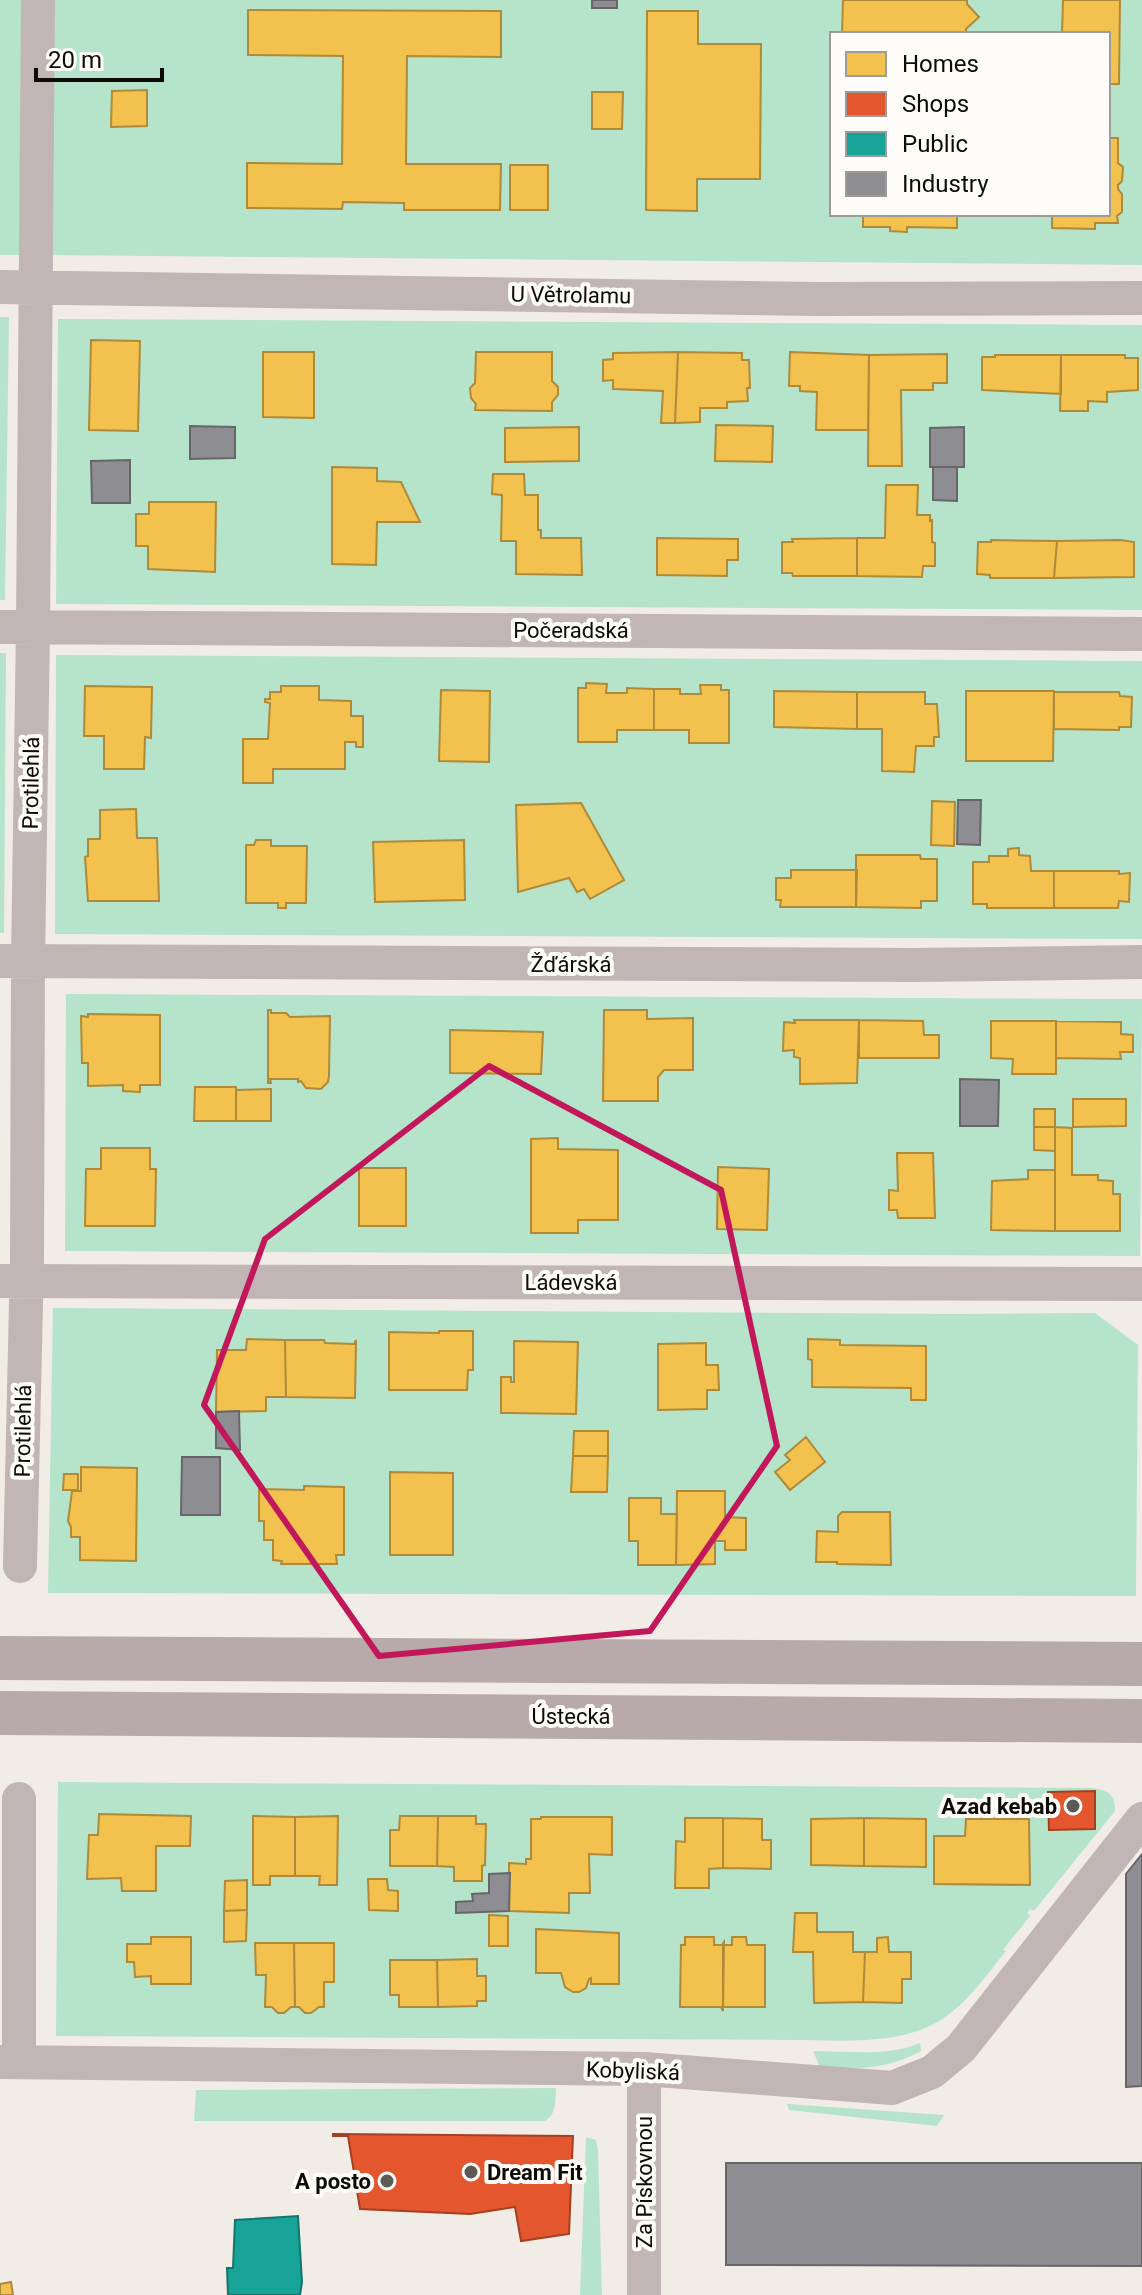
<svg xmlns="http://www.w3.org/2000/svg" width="1142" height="2295" font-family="Roboto,sans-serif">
	<rect width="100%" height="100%" fill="#f1ece5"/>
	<path fill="#b5e4cb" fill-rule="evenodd" d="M0,0H23L20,255H0Z
		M50,0H592V8H616L617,0H843L842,34H832V214H863L864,227H890V231H906L907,227L956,228L957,214H1052L1053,228L1095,229V223H1118L1117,216L1122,212V194L1118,189V185L1122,181L1123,167L1118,163V138H1108V86L1119,84L1120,0H1142V265L46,255ZM248,10L501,11V57L407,56L406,164L343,202L342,209L247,208V163H342L343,56L248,55ZM647,11H698V44H761L760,178L697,179V211L646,210ZM147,90V126H111L112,91ZM592,92H622V129L592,128ZM510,165H548V210H510Z
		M967,0H1063L1062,34H966V29L979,17L967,4Z
		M0,317H9L5,600H0Z
		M58,319L1142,325V610L56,604Z
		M0,653H6L4,933H0Z
		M56,655L1142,661V939L55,934Z
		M66,994L1142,999L1140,1256L65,1251ZM269,1010H271V1013H286L290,1017H330L329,1076L321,1089L307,1088L301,1081L298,1082V1079H270V1083L268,1082ZM604,1010H646L647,1019H693L664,1070L658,1077ZM89,1014L160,1015L159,1085H140V1092L123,1091V1085L88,1086V1063H82V1017H88ZM795,1020L923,1021L924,1035L939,1036V1057H856V1083L800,1084V1058L794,1057V1050H783L784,1023H795ZM1056,1021L1120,1022L1121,1034L1133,1035V1052L1056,1058V1074H1012L1013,1059ZM450,1031L542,1032L541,1074L450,1073ZM960,1079L998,1080V1126L960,1125ZM195,1087L236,1090L194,1121ZM1125,1099L1126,1126L1073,1127V1099ZM1034,1109H1054L1055,1127L1072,1128V1175L1113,1181V1194L1120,1195V1231L992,1230V1181L1028,1179V1170H1055V1151L1034,1150ZM558,1138V1149L617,1220H578L577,1233H531V1140ZM101,1148H150V1169L156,1170L155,1226H86V1169H101ZM897,1153H933L935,1217H898L897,1210L890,1190L898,1191ZM718,1167L769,1169L767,1230L717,1229Z
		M53,1308L958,1314L1095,1313L1138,1345L1136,1596L48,1593Z
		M58,1782L1093,1788C1109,1791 1115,1794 1115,1811L1034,1911L1030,1909L1027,1913L1030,1916L1003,1950L1006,1951C988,1973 971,1998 948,2015C905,2047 843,2040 792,2040L56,2036ZM1095,1791V1829H1049L1048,1792ZM965,1836L1030,1885L934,1884V1837Z
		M920,2043L921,2051C885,2070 859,2069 820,2067L813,2051C847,2051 888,2057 920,2043Z
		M556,2088C555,2101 557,2114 545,2121H194L196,2090Z
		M787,2104L944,2115L937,2126L789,2110Z
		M586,2137L596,2140L598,2150L602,2295H580Z"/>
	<path fill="#f2c14e" stroke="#ae8a39" stroke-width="2" d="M843,0H967V4L979,17L966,29V34H842Z
		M1063,0H1120L1119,84H1110L1108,86V34H1062Z
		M248,10L501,11V57L407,56L406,164H501L500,210H404V203L343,202L342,209L247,208V163L342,164L343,56L248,55Z
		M647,11H698V44H761L760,179H697V211L646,210Z
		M147,90V126L111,127L112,91Z
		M592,92H623L622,129H592Z
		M1108,138H1118V163L1123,167L1122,181L1118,185V189L1122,194V212L1117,216L1118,223H1095V229L1052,228V214H1108Z
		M510,165H548V210H510Z
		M863,214H957V228L907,227V232L890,231V227H863Z
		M91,340L140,341L138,431L89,430Z
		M263,352H314V418L263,417Z
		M476,352H552V381L558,387V395L552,402V411L475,410L476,404L471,398L470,388L475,383Z
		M678,352L742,353V360H749L750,388H747L748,401L727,402V408H700V422L675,423Z
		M678,352L675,423H661L663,391L613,389V380L603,381V360L613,359V353Z
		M790,352L869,355L868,430H816L817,392L800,391V386H789Z
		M947,354V383H933V390H901L902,466H868L869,355Z
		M995,355H1061V394L982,390V357H995Z
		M1061,355H1125V358H1138V390L1107,392V402L1088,401V411H1060Z
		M716,425L773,426L772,462L715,461Z
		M579,427V461L505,462V428Z
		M332,467L377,468V481L401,482L420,522H377L376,565L332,564Z
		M493,474H524L525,495H538V530H541V538H581L582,575L516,574V541H501L502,495L492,494Z
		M886,485H918L917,515H930V521L932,520V542L935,543V566H923L922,577L857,576V538H885Z
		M149,502H216L215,572L148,569V546H136V514H149Z
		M657,538L738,539V560H727V576L657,575Z
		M857,538V576H793L792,573H782V542H793L792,539Z
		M991,540L1057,541L1054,578H990V575L977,574L978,542H991Z
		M1121,540L1134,542V577L1054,578L1057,541Z
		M586,683L607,684L606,693H627V688L654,689V730H617V742H578V688H586Z
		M700,685H721V690H729V743H689V730H654V689H680V694H701Z
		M85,686L152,687L151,738L145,737L144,769H104V736H84Z
		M281,686H319V700L351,701V716H363V747H356V742H345V769H273V783H243V739H268L270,703L265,702V699H270V692H281Z
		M441,690L490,691L489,762L439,761Z
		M774,691L857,692V729L774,727Z
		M966,691H1054L1053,761H966Z
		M857,692H925V704H937L939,737H934V746H916L914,772L882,771V729H857Z
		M1054,692H1119L1120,696L1132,697L1131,727H1119V730L1054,729Z
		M932,801L955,802L954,846L931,845Z
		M581,803L624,880L590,899L584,889L577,892L569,878L518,892L516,805Z
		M136,809L137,838H157L159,901H88L85,857L88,856V839H100V810Z
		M256,840H271V846H307L306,903H286V908H278V903H246V845H254Z
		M464,840L465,900L375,902L373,842Z
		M1019,848V855L1030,856L1031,871H1054V908H987V904H973V862H989V856H1008V849Z
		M856,855H920L921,859H937V901H921V908L856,907Z
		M791,870H857L856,907H780L781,900H776V878H791Z
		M1054,871H1119V874L1130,873L1129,902L1119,901L1118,908H1054Z
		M268,1010H271V1013H286L290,1017L330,1016L329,1076L328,1082L321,1089L306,1088L301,1081L298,1082V1079H270L271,1083H268Z
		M604,1010H647V1019L693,1018V1070H664L658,1077V1101H603Z
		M88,1014L160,1015V1085H140V1092L123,1091V1085L88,1086V1063H82L81,1016L88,1017Z
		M794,1020H859L857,1083L800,1084V1058L794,1057V1050L783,1051L784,1022L795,1023Z
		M859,1020L923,1021L924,1035H939V1058H859Z
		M991,1021H1056V1074H1012L1013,1059L991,1058Z
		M1056,1021L1121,1022V1034L1133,1035V1052H1120L1121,1059L1056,1058Z
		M450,1030L543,1032L541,1074L450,1073Z
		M195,1087H236V1121H194Z
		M271,1089V1121H236V1090Z
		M1073,1099H1126V1126L1073,1127Z
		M1034,1109H1055V1127H1034Z
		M1034,1127H1055V1151L1034,1150Z
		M1055,1127L1072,1128V1175H1098V1180L1113,1181V1194H1120V1231H1055Z
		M558,1138V1149L618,1150V1220H578V1233H531V1139Z
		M101,1148H150V1169H156L155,1226H85L86,1169H101Z
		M897,1153H933L935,1218H898L897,1210H889V1190L898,1191Z
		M718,1167L769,1169L767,1230L717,1229Z
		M359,1168H406V1226H359Z
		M1028,1170H1055V1231L991,1230L992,1181L1028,1179Z
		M439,1331H473V1370H468L467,1390H389V1332L439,1333Z
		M247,1339L285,1340L286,1397H266V1411L216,1412L217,1350H246Z
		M808,1339L840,1340V1345L926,1346V1400H911V1388L812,1387V1360L808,1359Z
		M285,1340H324L325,1343L354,1344L356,1340L355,1398L286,1397Z
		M514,1341L578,1342L576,1414L501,1413V1377H511V1382H514Z
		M706,1343V1365H718L719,1390H707V1409L658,1410V1344Z
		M574,1431H608V1456H573Z
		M806,1437L825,1462L790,1490L775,1472L790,1460L785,1455Z
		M573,1456H608L607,1492H571Z
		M81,1467L137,1468L136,1561L80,1560V1537H71V1527L68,1521L72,1491H81Z
		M390,1472L453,1473V1555H390Z
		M64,1474H78V1490H63Z
		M304,1486L344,1487V1555H336L337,1564H281L282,1561L273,1560V1540H264V1521H259V1489L304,1490Z
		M677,1491H725V1517L746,1518V1550H725V1541H715V1564L676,1565Z
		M629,1498H661V1514H677L676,1565H638V1541H629Z
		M842,1512H890L891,1565L837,1564V1562H816L817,1531L838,1532V1516Z
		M99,1814L191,1816L190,1846H156V1891H122L121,1878L87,1879L89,1835H98Z
		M253,1816L295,1817V1876H270V1885H253Z
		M338,1816L337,1885H319L320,1876H295V1817Z
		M400,1816H438L437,1866H390V1830H399Z
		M438,1816H476V1824H486L485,1865L482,1866V1881H454V1867L437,1866Z
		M541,1817H612V1855L589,1854L590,1893H569V1913L509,1911V1863L526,1864V1859H531V1819H541Z
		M685,1818H723V1868L709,1869V1888H675L676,1841L685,1842Z
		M723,1818L762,1819V1840H771V1869L723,1868Z
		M864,1818L926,1819V1867L864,1866Z
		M864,1818V1866L811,1865V1819Z
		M966,1819H1029L1030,1885L934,1884V1836H965Z
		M368,1879H387L388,1890L398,1891V1911L369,1910Z
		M247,1880V1910L224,1911L225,1881Z
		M247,1910L246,1941L224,1942V1911Z
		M795,1913H817V1932H853V1952H865L863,2002L814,2003L813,1952H793Z
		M489,1915L508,1916V1946H489Z
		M536,1929L619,1933V1984H591V1978L589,1979L586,1988L579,1992H573L565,1987L561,1973H536Z
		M151,1937H191V1984H151V1976L135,1977L134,1962H127V1944H151Z
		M685,1937H714V1945H722L724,1942L723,2011L721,2007H680L681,1945H685Z
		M732,1937H746L747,1945H765V2007H723V2011V1945H732Z
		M888,1937L889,1952H911V1979H902V2003L863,2002L865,1952H877V1938Z
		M255,1943H294L295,2007H291L284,2013H278L272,2007H265L266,1975H256Z
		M294,1943H334V1982H324V2007H319L311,2013H305L299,2007H295Z
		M477,1959V1976H486V2001H477V2006L438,2007L437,1960Z
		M390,1960H437L438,2007H399V1995H390Z
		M11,2282L13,2295H0V2284Z"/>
	<path fill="#e4572e" stroke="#a44022" stroke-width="2" d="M1095,1791V1829L1049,1830L1048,1792Z
		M333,2134L573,2136L569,2234L521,2241L515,2207L470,2214L360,2209L348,2136H333Z"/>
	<path fill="#17a398" stroke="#14756c" stroke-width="2" d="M298,2216L302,2282L300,2295H228L227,2268H233L235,2220Z"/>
	<path fill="#8d8d92" stroke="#676668" stroke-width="2" d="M592,0H617V8H592Z
		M190,426L235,427V458L190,459Z
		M964,427V467H930V428Z
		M130,460V503H92L91,461Z
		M933,467H957V501L933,500Z
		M958,800H981L980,845L957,844Z
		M960,1079L999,1080L998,1126H960Z
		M239,1411L240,1450L216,1448V1412Z
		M182,1457H220V1515H181Z
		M1142,1854V2086L1126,2087V1874Z
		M510,1873L509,1911L456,1913V1902L473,1901L472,1894L489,1893V1874Z
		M726,2163H1142V2266L726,2265Z"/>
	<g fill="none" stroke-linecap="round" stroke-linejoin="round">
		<path stroke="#c1b5b5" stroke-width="34" d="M0,287L817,299L1142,298
			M0,627L1142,634
			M0,961L915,965L1142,962
			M0,1281L1142,1284
			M20,1566L27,1260L28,961L33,627L38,0
			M0,2062L644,2069L892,2088L932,2072L961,2048L1142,1819
			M19,2062V1799
			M644,2069V2295"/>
		<path stroke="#b8a9aa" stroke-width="44" d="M0,1658L1142,1664
			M0,1713L1142,1721"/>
	</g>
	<path fill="none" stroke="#c2185b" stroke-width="6" stroke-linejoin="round" d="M489,1066L721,1190L777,1446L650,1631L379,1656L204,1405L265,1239Z"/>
	<g fill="#5d5a55" stroke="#fefcf9" stroke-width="3">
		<circle cx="1073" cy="1806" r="8"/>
		<circle cx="471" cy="2172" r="8"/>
		<circle cx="387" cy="2181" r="8"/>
	</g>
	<g text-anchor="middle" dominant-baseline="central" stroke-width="8" stroke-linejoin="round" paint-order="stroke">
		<g font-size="22" fill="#0e0b07" stroke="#fefcf9">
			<text transform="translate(571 295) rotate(1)">U Větrolamu</text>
			<text x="571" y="630">Počeradská</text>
			<text transform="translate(31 783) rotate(-89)">Protilehlá</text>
			<text x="571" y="964">Žďárská</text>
			<text x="571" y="1282">Ládevská</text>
			<text transform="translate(23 1431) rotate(-89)">Protilehlá</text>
			<text x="571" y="1716">Ústecká</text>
			<text transform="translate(633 2071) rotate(2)">Kobyliská</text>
			<text transform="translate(644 2182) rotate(-90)">Za Pískovnou</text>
		</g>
		<g font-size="22" font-weight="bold" fill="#0e0b07" stroke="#fefcf9" text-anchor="end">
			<text x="1057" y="1806">Azad kebab</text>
			<text x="487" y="2172" text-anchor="start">Dream Fit</text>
			<text x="371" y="2181">A posto</text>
		</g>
	</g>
	<rect x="830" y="32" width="280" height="184" fill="#fefcf9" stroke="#9e9c98" stroke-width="2"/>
	<rect x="846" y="52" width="40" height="24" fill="#f2c14e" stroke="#9e9c98" stroke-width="2"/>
	<text x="902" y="72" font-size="24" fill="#0e0b07">Homes</text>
	<rect x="846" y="92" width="40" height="24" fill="#e4572e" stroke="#9e9c98" stroke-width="2"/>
	<text x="902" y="112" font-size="24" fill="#0e0b07">Shops</text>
	<rect x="846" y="132" width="40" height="24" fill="#17a398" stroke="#9e9c98" stroke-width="2"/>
	<text x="902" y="152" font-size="24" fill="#0e0b07">Public</text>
	<rect x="846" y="172" width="40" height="24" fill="#8d8d92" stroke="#9e9c98" stroke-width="2"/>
	<text x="902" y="192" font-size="24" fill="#0e0b07">Industry</text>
	<path d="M36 68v12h126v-12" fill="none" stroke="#0e0b07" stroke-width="4"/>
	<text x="48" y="68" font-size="24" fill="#0e0b07" stroke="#fefcf9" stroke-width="6" paint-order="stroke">20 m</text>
</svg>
